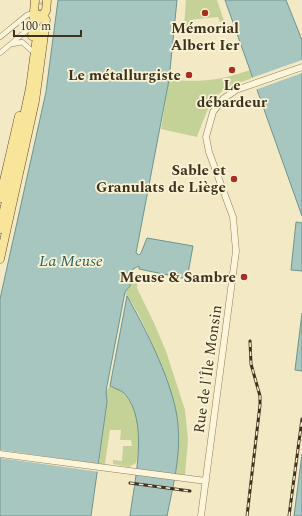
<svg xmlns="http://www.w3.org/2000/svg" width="302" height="516" font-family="Spectral,serif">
	<rect width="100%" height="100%" fill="#f3eac5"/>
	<path fill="#c5d297" d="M186,0H217L224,21L220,22L218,17L190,20L189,26H184Z
		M250,70L253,78C211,92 213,97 197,137L161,129L169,80C203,82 218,81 250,70Z
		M132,275L138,276L137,288L154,323L166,351L185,410L188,440L185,475L176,474C177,457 180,441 178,424C175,399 143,312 125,294L130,286Z
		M110,386C114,388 121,390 124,394C140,411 142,441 136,463L129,467L113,464V460L122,461L123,446H132L131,440H120L121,430H110L105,464H99L107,402L106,391Z"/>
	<path fill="#a7c6c0" stroke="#6c958f" d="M58,0H177L169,80L136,253L139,255L141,253L147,238L193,246L187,279L139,269V266L133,269L130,286L125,292L106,391L107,402L91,516H0V299L46,92Z
		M225,0H286L302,40V216Z
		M296,222L302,223V271L291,270Z
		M127,296C146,330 175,386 178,425C181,456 173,486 167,516H130C134,482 150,421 124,393C120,390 114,388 110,386Z
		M302,313V371L295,370Z
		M302,454V516H294Z"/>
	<path fill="#f3eac5" d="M302,60V73L255,90L251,78Z
		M0,450L101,464L100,472L0,458Z"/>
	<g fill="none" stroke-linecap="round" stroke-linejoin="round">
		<path stroke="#cfc5a4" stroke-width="8" stroke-dasharray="8 4" stroke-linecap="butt" d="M38,29L40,2"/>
		<defs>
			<path id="minor" d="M0,37L27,15L34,13
				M13,44L22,42L31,50
				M0,53L32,26"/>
			<path id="tertiary" d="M0,454L206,481
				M201,516L236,251L233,217L209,152L206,137L213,112L223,99L236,90L302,67"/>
			<path id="primary" d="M38,20L46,11L47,0
				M32,36L35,0
				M0,198L19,116
				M0,229L30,88L38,29
				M0,259L35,101L46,20L44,17L34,13"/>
		</defs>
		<use href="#minor" stroke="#907c59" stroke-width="5.5"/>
		<use href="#tertiary" stroke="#907c59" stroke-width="7"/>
		<use href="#primary" stroke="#5e492d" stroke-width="9"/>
		<use href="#minor" stroke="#fcf5da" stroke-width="4.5"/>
		<use href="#tertiary" stroke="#fcf5da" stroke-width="6"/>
		<use href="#primary" stroke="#f9e59a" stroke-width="8"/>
		<defs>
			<path id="rail" d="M130,483L190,491
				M247,516L260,405V396L251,364L250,341
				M289,516L302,419"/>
		</defs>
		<use href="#rail" stroke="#3f311e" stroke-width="3"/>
		<use href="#rail" stroke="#f9f3d6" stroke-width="1.5" stroke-dasharray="4.5" stroke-linecap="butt"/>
	</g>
	<g fill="#a62f22" stroke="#f9f3d6" stroke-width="1.5">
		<circle cx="205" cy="13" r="4"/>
		<circle cx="232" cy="70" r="4"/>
		<circle cx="189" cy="75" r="4"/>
		<circle cx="234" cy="179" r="4"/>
		<circle cx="244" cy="277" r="4"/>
	</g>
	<g text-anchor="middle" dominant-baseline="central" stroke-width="3.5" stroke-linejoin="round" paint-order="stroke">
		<g font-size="15" font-weight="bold" fill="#3f311e" stroke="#f9f3d6" text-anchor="end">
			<text x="205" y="28" text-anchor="middle">Mémorial<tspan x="205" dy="17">Albert Ier</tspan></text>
			<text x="181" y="75">Le métallurgiste</text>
			<text x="232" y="85" text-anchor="middle">Le<tspan x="232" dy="17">débardeur</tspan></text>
			<text x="226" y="170">Sable et<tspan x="226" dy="17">Granulats de Liège</tspan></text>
			<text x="236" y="277">Meuse &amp; Sambre</text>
		</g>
		<g font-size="15" fill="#3f311e" stroke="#f9f3d6">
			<text transform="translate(208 369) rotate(-82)">Rue de l'Île Monsin</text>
		</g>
		<g font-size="16" font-style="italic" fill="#2c5e60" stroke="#f9f3d6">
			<text x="71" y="261">La Meuse</text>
		</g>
	</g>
	<path d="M14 30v6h67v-6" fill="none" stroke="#3f311e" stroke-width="2"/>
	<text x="20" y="30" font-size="12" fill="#3f311e" stroke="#f9f3d6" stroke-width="3" paint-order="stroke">100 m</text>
</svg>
